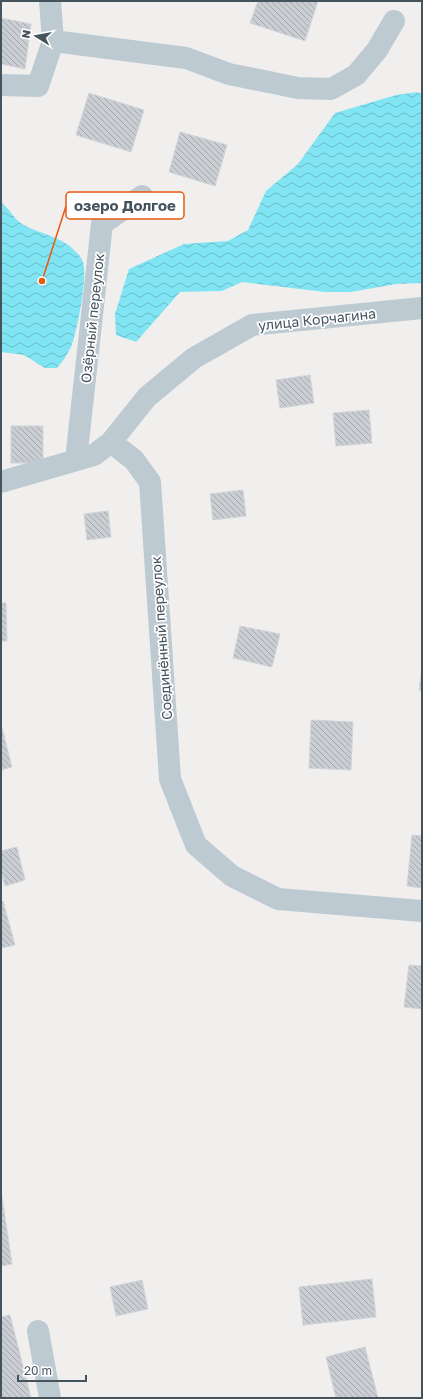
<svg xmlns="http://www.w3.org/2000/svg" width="423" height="1399" font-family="'Golos Text',sans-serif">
	<defs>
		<pattern id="water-waves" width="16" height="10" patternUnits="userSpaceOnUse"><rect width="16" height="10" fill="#81e4f3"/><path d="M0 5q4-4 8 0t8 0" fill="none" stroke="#6bbbc8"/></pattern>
		<pattern id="building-back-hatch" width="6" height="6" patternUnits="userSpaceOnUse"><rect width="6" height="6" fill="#caced3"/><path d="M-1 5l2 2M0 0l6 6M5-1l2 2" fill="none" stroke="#a6aaae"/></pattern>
	</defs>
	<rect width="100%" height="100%" fill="#f1eeee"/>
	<path fill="url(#water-waves)" d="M417,92L422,94V283L396,284L351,292H325L242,282L222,291L180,292L136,342L116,335L115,314L129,269L184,244L228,241L248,230L266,191L298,164L335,113L396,95Z
		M1,202C9,208 13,218 22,224C39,234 62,236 76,252C79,254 82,259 83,262C88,277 77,332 71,347C67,355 63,361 57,368H45L24,355L1,352Z"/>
	<path fill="url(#building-back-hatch)" stroke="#d1d5da" d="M258,1H318L305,41L250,23Z
		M1,18L31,24L25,69L1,64Z
		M89,93L144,110L131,152L76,135Z
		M180,132L227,145L215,186L169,172Z
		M310,375L314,403L280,408L276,380Z
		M369,410L372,443L336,446L333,413Z
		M11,426H43V463H11Z
		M243,490L246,516L213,520L210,494Z
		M108,511L111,537L87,540L84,514Z
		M1,603H6L7,641H1Z
		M240,626L280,634L272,667L233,658Z
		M422,669V690H419Z
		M311,720L353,722L351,770L309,768Z
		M1,724L12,767L1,770Z
		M412,835L422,836V888L407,886Z
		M17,847L25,880L5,886L1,871V851Z
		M3,901L15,945L1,948V902Z
		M409,965L422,966V1009L404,1007Z
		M1,1190L12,1264L1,1266Z
		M372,1279L376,1317L303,1325L299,1287Z
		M142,1280L148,1309L116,1316L110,1287Z
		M10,1315L31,1398H1V1317Z
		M365,1347L378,1398H336L326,1357Z"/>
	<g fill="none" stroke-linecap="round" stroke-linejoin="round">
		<path stroke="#bdcad1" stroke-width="22" d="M53,41L186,58L229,74L298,88L331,89L356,75L377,50L394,21
			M1,85L38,86L53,41L50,1
			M111,442L134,460L150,482L170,779L196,845L232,876L278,899L422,911
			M76,460L102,224L142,196
			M1,482L94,455L111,442L147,397L194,358L252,325L422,308
			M38,1331L50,1398"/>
	</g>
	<g text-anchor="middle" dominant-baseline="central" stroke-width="3.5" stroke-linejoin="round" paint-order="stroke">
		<g font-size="14" fill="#45535d" stroke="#fff">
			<text transform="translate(92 318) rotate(-84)">Озёрный переулок</text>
			<text transform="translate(317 319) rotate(-6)">улица Корчагина</text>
			<text transform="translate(161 638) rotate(-94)">Соединённый переулок</text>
		</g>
	</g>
	<path fill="none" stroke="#e8590c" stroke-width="1.5" d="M42 281L66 206"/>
	<circle fill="#e8590c" stroke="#fff" stroke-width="1.5" cx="42" cy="281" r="4"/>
	<rect fill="#fff" stroke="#e8590c" stroke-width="1.5" x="66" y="192" width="118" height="27" rx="4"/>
	<g font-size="15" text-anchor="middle" font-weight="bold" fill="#45535d">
		<text x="125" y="211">озеро Долгое</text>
	</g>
	<rect width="423" height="1399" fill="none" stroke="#45535d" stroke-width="4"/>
	<g transform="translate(36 36) rotate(281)" stroke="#ffffff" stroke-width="3" paint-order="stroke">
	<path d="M0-3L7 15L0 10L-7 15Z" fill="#45535d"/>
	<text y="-6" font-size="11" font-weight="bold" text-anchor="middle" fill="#45535d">N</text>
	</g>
	<path d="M18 1375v6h68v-6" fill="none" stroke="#45535d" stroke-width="2"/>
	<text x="24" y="1375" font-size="12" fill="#45535d" stroke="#ffffff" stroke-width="3" paint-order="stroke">20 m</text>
</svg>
